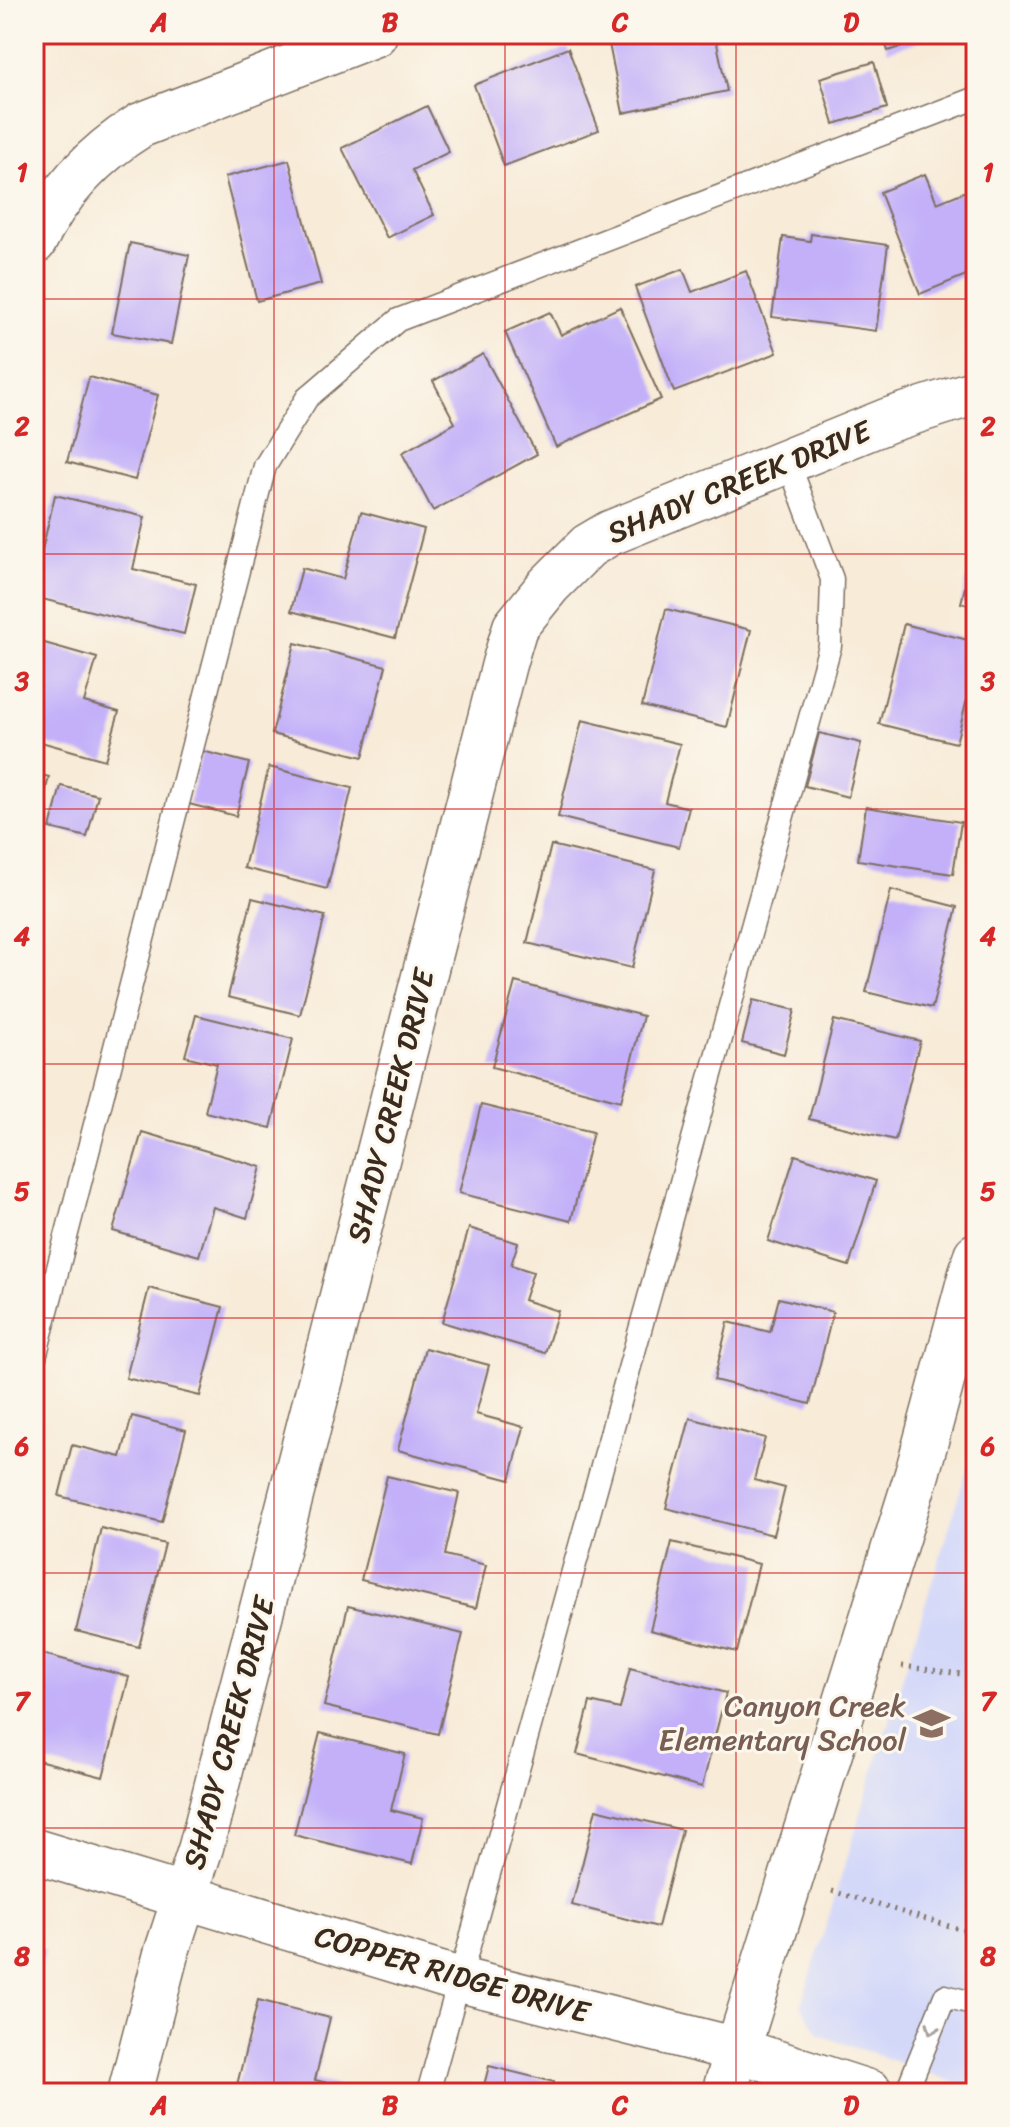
<svg xmlns="http://www.w3.org/2000/svg" width="1010" height="2127" font-family="Sriracha,sans-serif">
	<rect width="100%" height="100%" fill="#fbf7ec"/>
	<filter id="ink" filterUnits="userSpaceOnUse"><feTurbulence type="fractalNoise" baseFrequency=".0125" numOctaves="2"/><feDisplacementMap in="SourceGraphic" scale="16" xChannelSelector="R" yChannelSelector="G"/><feConvolveMatrix kernelMatrix="1 2 1 2 8 2 1 2 1" color-interpolation-filters="sRGB"/></filter>
	<filter id="wash" filterUnits="userSpaceOnUse"><feTurbulence type="fractalNoise" baseFrequency=".006" numOctaves="4" result="noise"/><feDisplacementMap in="SourceGraphic" scale="32" xChannelSelector="R" yChannelSelector="G"/><feGaussianBlur stdDeviation="1.8" result="paint"/><feColorMatrix in="noise" values="0 0 0 0 0 0 0 0 0 0 0 0 0 0 0 0 0 1.4 0 .05"/><feComposite in="paint" operator="in"/></filter>
	<g filter="url(#wash)">
		<rect width="100%" height="100%" fill="#f8ebd8"/>
		<path fill="#d3d8f9" d="M976,1440V2090L820,2035L801,2006Z"/>
		<g id="blocks">
			<path fill="#c3b0f9" d="M607,34H715L727,91L623,113Z
				M882,34H938V35L888,51Z
				M568,48L599,130L504,166L474,85Z
				M874,62L887,108L834,124L820,78Z
				M427,106L449,152L412,170L434,215L387,238L342,148Z
				M289,160L321,284L257,301L225,177Z
				M925,174L937,203L976,187V271L920,294L880,192Z
				M811,234L888,245L876,331L772,317L783,237L810,241Z
				M130,243L189,255L171,344L112,333Z
				M683,269L692,292L746,271L777,353L674,392L635,287Z
				M620,307L661,399L556,447L505,332L550,312L561,335Z
				M483,354L537,454L433,511L402,453L455,423L433,381Z
				M89,377L158,395L135,480L67,462Z
				M55,495L145,517L133,569L196,584L184,634L34,597V584Z
				M361,512L424,529L395,638L291,611L302,568L343,579Z
				M975,547H976V607L961,603Z
				M666,609L751,630L727,727L642,706Z
				M904,624L976,642V693L969,691L956,743L879,724Z
				M34,640L97,658L84,702L119,712L105,760L34,740Z
				M295,643L386,666L363,757L272,734Z
				M582,720L680,744L665,802L689,808L679,847L558,817Z
				M819,733L861,743L848,797L805,786Z
				M202,751L249,763L236,816L189,804Z
				M269,767L352,788L327,889L244,868Z
				M34,773L49,777L35,833L34,832Z
				M61,786L98,795L87,837L50,828Z
				M866,807L961,822L953,874L858,860Z
				M551,845L655,870L632,968L527,943Z
				M891,890L957,907L932,1008L866,992Z
				M252,898L325,916L300,1015L228,997Z
				M515,982L643,1016L621,1101L492,1067Z
				M753,1000L795,1010L784,1054L742,1043Z
				M196,1015L293,1039L271,1128L205,1112L217,1064L185,1056Z
				M834,1020L920,1041L895,1140L809,1119Z
				M481,1105L593,1132L571,1221L459,1193Z
				M142,1132L261,1167L247,1218L213,1207L199,1256L113,1231Z
				M795,1155L876,1181L849,1266L768,1241Z
				M469,1228L518,1243L511,1265L533,1272L524,1300L558,1311L545,1353L442,1322Z
				M149,1288L223,1307L200,1396L126,1378Z
				M779,1298L833,1312L810,1404L714,1380L728,1322L770,1332Z
				M425,1348L489,1365L476,1414L524,1427L510,1480L398,1450Z
				M132,1416L186,1430L162,1522L59,1496L72,1445L121,1457Z
				M690,1418L765,1438L754,1480L785,1488L773,1535L666,1508Z
				M387,1476L459,1493L445,1555L486,1565L476,1608L361,1580Z
				M101,1528L165,1544L139,1647L76,1631Z
				M672,1542L759,1564L737,1652L650,1630Z
				M348,1606L463,1634L438,1734L324,1706Z
				M43,1654L129,1677L103,1777L34,1759V1690Z
				M630,1668L726,1693L702,1787L577,1754L590,1702L620,1709Z
				M320,1733L405,1754L391,1810L423,1818L412,1864L294,1835Z
				M596,1809L682,1830L658,1927L572,1905Z
				M34,1947L45,1950L35,1991H34Z
				M258,2000L330,2018L315,2080L348,2088L347,2093H235Z
				M489,2066L554,2082L552,2093H482Z"/>
		</g>
	</g>
	<g filter="url(#ink)">
		<use href="#blocks" fill-opacity="0" stroke="#7d6e5f" stroke-width="2"/>
		<g fill="none" stroke-linecap="round" stroke-linejoin="round">
			<defs>
				<path id="service" d="M34,1361L265,466L307,398L398,320L976,98
					M428,2093L830,646L832,579L788,461
					M906,2093L945,1996L976,2004"/>
				<path id="minor" d="M34,242C58,192 94,154 141,125L375,34
					M34,1851L460,1980L738,2050L871,2093
					M130,2093L166,1954L201,1847L504,664L515,627L549,585L588,546L610,533L889,420L976,392
					M724,2093L917,1474L976,1255"/>
			</defs>
			<use href="#service" stroke="#7d6e5f" stroke-width="25"/>
			<use href="#minor" stroke="#7d6e5f" stroke-width="47"/>
			<path stroke="#7d6e5f" stroke-width="5" stroke-dasharray="2 6" stroke-linecap="butt" d="M902,1666L976,1676
				M832,1891L976,1934"/>
			<use href="#service" stroke="#fff" stroke-width="22"/>
			<use href="#minor" stroke="#fff" stroke-width="44"/>
		</g>
		<defs><path id="oneway-chevron" d="M-2-3.5L2.5 0L-2 3.5" fill="none" stroke-width="1.6" stroke-linecap="round" stroke-linejoin="round" transform="scale(2)"/></defs>
		<use stroke="#a79f9a" href="#oneway-chevron" transform="translate(932 2029) rotate(112)"/>
	</g>
	<path fill="none" stroke="#d62828" stroke-width="2" stroke-opacity="0.55" d="M274,34V2093M505,34V2093M736,34V2093M34,299H976M34,554H976M34,809H976M34,1064H976M34,1318H976M34,1573H976M34,1828H976"/>
	<defs>
		<symbol id="school-bare" viewBox="-9 -9 18 18"><path d="M0-5L7-2L0 1L-7-2ZM-4 1L0 2.5L4 1V4Q0 6-4 4Z" fill="#8d6e63" stroke="#fbf7ec" stroke-width="2.5" paint-order="stroke"/></symbol>
	</defs>
	<g fill-rule="evenodd">
		<use href="#school-bare" x="906" y="1698" width="51" height="51"/>
	</g>
	<g text-anchor="middle" dominant-baseline="central" stroke-width="6" stroke-linejoin="round" paint-order="stroke">
		<g font-size="30" fill="#3b2a1e" stroke="#fbf7ec">
			<text transform="translate(739 482) rotate(-22)">SHADY CREEK DRIVE</text>
			<text transform="translate(391 1106) rotate(-76)">SHADY CREEK DRIVE</text>
			<text transform="translate(229 1733) rotate(-75)">SHADY CREEK DRIVE</text>
			<text transform="translate(452 1974) rotate(16)">COPPER RIDGE DRIVE</text>
		</g>
		<g font-size="30" fill="#785e54" stroke="#fbf7ec" text-anchor="end">
			<text x="906" y="1706">Canyon Creek<tspan x="906" dy="34">Elementary School</tspan></text>
		</g>
	</g>
	<rect width="1010" height="2127" fill="none" stroke="#fbf7ec" stroke-width="88"/>
	<rect x="44" y="44" width="922" height="2039" fill="none" stroke="#d62828" stroke-width="3"/>
	<g font-size="26" text-anchor="middle" font-weight="bold" fill="#d62828">
		<text x="159" y="31">A</text>
		<text x="390" y="31">B</text>
		<text x="620" y="31">C</text>
		<text x="851" y="31">D</text>
		<text x="22" y="181">1</text>
		<text x="988" y="181">1</text>
		<text x="22" y="435">2</text>
		<text x="988" y="435">2</text>
		<text x="22" y="690">3</text>
		<text x="988" y="690">3</text>
		<text x="22" y="945">4</text>
		<text x="988" y="945">4</text>
		<text x="22" y="1200">5</text>
		<text x="988" y="1200">5</text>
		<text x="22" y="1455">6</text>
		<text x="988" y="1455">6</text>
		<text x="22" y="1710">7</text>
		<text x="988" y="1710">7</text>
		<text x="22" y="1965">8</text>
		<text x="988" y="1965">8</text>
		<text x="159" y="2114">A</text>
		<text x="390" y="2114">B</text>
		<text x="620" y="2114">C</text>
		<text x="851" y="2114">D</text>
	</g>
</svg>
